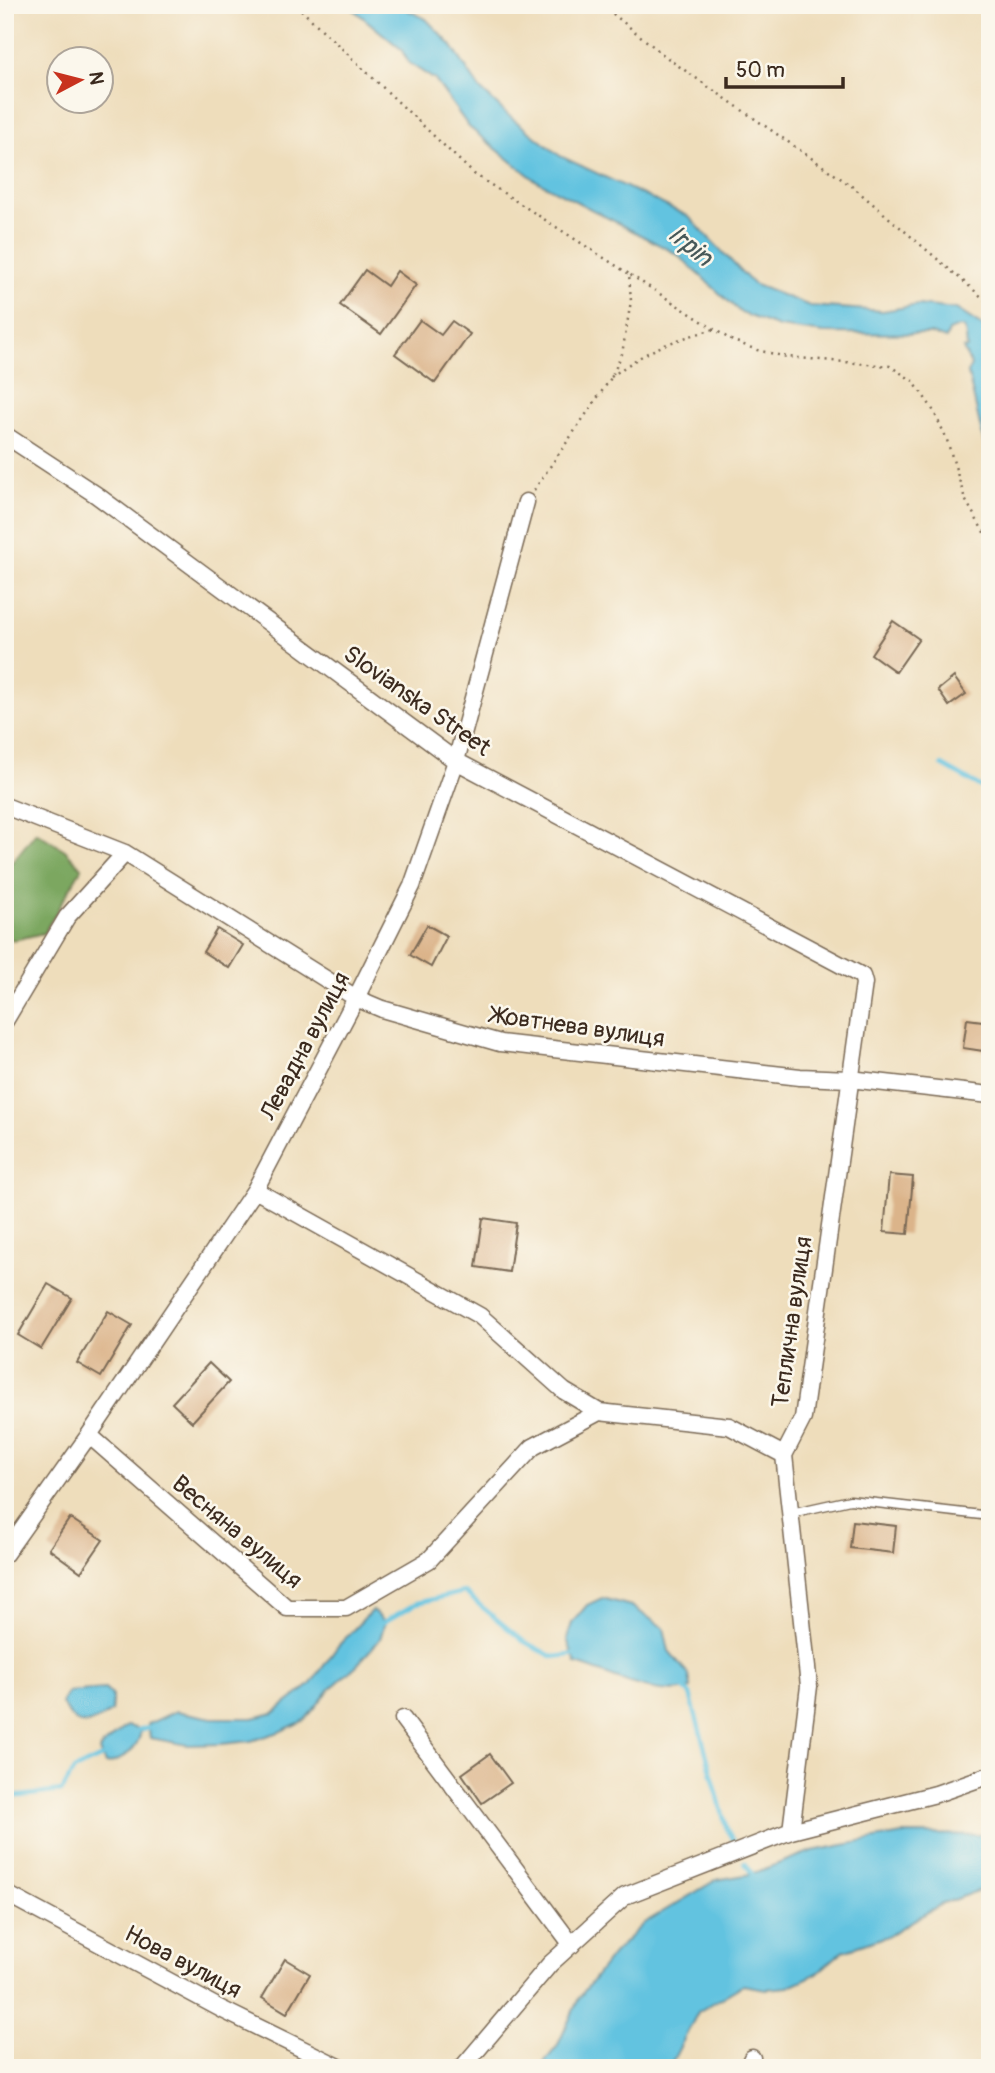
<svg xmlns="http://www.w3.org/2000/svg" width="995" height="2073" font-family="Pangolin,sans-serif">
	<rect width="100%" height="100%" fill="#fbf7ec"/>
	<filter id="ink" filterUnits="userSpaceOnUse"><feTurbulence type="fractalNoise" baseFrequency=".0143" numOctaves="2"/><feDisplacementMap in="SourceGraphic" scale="14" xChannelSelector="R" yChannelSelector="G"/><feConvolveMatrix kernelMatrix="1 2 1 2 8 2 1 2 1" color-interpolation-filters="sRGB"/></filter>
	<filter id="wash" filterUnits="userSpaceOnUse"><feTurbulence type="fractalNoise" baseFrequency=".00686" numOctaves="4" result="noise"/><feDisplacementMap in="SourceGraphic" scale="28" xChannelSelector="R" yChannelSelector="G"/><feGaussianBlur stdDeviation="1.57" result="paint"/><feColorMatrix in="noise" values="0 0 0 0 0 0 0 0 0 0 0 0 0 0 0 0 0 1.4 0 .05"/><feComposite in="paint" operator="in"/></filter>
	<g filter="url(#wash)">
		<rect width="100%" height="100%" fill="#edb"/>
		<path fill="#7ca760" stroke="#5c683f" stroke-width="2" d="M36,832L65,850L82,868L44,933L14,940L5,938V865L13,861Z"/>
		<path fill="#62c3e0" stroke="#4e767f" stroke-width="2" d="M348,5H398L426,19L451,45L480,89L508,115L560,156L688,216L753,284L810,306L883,311L918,305L956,309L982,326L990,342V469L968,373L971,365L963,349L967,348C966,341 967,335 964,328L959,327L949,331L946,339L931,334L824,333L779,327L741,313L677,254L535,180L469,127L435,80L409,63L401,49Z
			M602,1598L631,1606L664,1628L669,1651L689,1675L691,1688C655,1699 611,1674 576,1664L567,1639L572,1623L587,1605Z
			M372,1610L385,1622L380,1639L357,1665L330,1689L305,1720L279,1732L251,1741L221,1744L188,1745L150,1738L148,1724L176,1711L212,1718H253L274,1713L310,1685L338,1646Z
			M105,1689L112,1696V1711C90,1727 75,1731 62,1703L68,1692Z
			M127,1726L141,1729C140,1747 123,1762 105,1764L99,1751L103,1745Z
			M902,1834L990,1835V1886L940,1905L885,1937L843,1951L816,1974L788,1987L766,1989L743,1985L698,2012L669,2068H539L557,2047L579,1998L613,1954L644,1923L716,1880L751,1874L812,1851Z"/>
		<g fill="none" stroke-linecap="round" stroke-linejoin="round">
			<path stroke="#62c3e0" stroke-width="4.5" d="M942,765L990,792
				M382,1623L417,1603L464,1592L523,1641L553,1657L578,1654
				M683,1688L690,1694L727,1830L733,1840
				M136,1731L141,1729L154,1728
				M5,1796H21L62,1791L74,1770L104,1756
				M745,1863L754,1877"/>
		</g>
		<g id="blocks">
			<path fill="#dbb48a" d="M365,270L387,286L397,271L416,285L381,334L340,305Z
				M420,320L441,335L452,321L470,334L435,383L395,354Z
				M893,621L919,639L896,672L871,654Z
				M954,677L966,694L949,706L938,690Z
				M427,925L447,936L431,967L410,955Z
				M217,929L243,945L229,968L203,952Z
				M967,1019L990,1022V1052L963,1048Z
				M889,1175L913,1177L908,1234L884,1232Z
				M483,1218L516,1223L509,1272L476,1267Z
				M48,1284L72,1298L41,1349L18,1335Z
				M108,1311L132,1325L101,1377L77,1363Z
				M209,1363L229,1382L192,1422L172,1403Z
				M70,1518L103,1540L81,1572L49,1549Z
				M853,1521L896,1526L893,1553L850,1548Z
				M490,1754L511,1783L482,1803L462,1774Z
				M285,1959L310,1974L287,2013L262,1998Z"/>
		</g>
	</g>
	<g filter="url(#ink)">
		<use href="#blocks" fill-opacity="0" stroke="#7a6955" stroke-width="2"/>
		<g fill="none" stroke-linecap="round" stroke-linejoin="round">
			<defs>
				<path id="service" d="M791,1513L850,1500L990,1516"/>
				<path id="minor" d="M5,435L95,494L456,761L862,976L864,983L803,1418L784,1455L809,1686L791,1831
					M5,806L125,853L356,998L382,1009L500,1043L800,1077L850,1079L990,1095
					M5,1021L67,917L125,853
					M255,1190L480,1316L564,1391L599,1412
					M89,1435L287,1608H346L429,1560L533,1447L599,1412L729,1426L784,1455
					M5,1554L89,1435L255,1190L356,998L412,886L456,761L526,502
					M403,1719L572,1945
					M5,1893L223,2010L341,2068
					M462,2068L550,1964L625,1896L791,1831L936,1794L990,1775
					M747,2068L752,2058"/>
			</defs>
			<use href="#service" stroke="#7a6955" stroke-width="11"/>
			<use href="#minor" stroke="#7a6955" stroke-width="19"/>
			<path stroke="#7a6955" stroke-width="2.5" stroke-dasharray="2 5" stroke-linecap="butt" d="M296,5L474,174L629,274
				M602,5L670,60L853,187L990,304
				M611,377C648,349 670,341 715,329
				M534,490L611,378L622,354L631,301L629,274L731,340L757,350L787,357L890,366L913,381L932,408L946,437L965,499L990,543"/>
			<use href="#service" stroke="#fff" stroke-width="8"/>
			<use href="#minor" stroke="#fff" stroke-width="16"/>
		</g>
	</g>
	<g text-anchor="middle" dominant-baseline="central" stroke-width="5" stroke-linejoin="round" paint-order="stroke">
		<g font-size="24" fill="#3b2a1e" stroke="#fbf7ec">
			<text transform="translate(417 701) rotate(35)">Slovianska Street</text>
			<text transform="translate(578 1027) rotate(8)">Жовтнева вулиця</text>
			<text transform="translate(305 1046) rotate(-62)">Левадна вулиця</text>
			<text transform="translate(792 1322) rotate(-82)">Теплична вулиця</text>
			<text transform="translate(237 1532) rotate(40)">Весняна вулиця</text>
			<text transform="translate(183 1962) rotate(28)">Нова вулиця</text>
		</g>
		<g font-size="26" font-style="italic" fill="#475858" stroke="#fbf7ec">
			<text transform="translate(690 246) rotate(39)">Irpin</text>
		</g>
	</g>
	<rect width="995" height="2073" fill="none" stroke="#fbf7ec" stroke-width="28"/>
	<g transform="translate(80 80) rotate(83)"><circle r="33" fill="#fbf7ec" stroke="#aea59a" stroke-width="2"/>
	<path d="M0-5L12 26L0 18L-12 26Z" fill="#c8321e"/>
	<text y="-10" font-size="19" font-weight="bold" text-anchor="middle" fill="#3b2a1e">N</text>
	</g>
	<path d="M726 77v10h117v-10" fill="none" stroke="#3b2a1e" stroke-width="3.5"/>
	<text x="736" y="77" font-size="21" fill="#3b2a1e" stroke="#fbf7ec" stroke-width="5" paint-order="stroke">50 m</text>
</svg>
